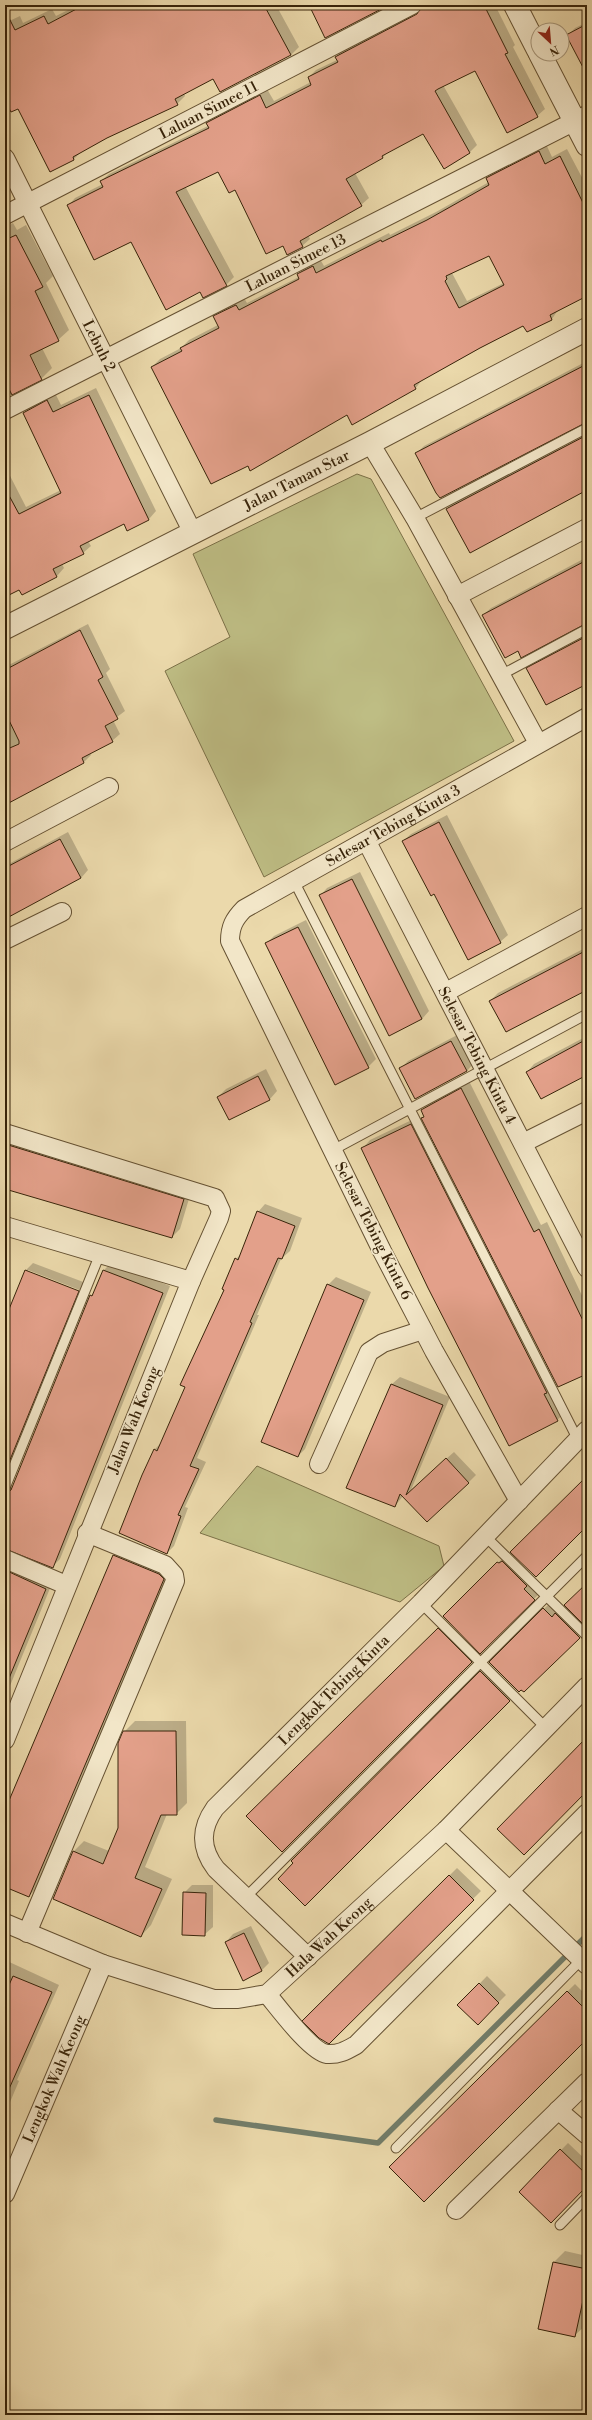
<svg xmlns="http://www.w3.org/2000/svg" width="592" height="2420" font-family="'Libre Bodoni',serif">
	<rect width="100%" height="100%" fill="#ebd9ab"/>
	<filter id="stains"><feTurbulence type="fractalNoise" baseFrequency=".005" numOctaves="4"/><feColorMatrix values="0 0 0 0 .2 0 0 0 0 .09 0 0 0 0 .02 0 0 0 .5 -.17"/></filter>
	<radialGradient id="worn" r=".72"><stop offset=".6" stop-color="#630" stop-opacity="0"/><stop offset="1" stop-color="#630" stop-opacity=".3"/></radialGradient>
	<path fill="#bebd84" stroke="#7b7047" d="M357,474L371,479L514,741L264,877L165,671L230,637L193,554Z
		M257,1466L439,1546L444,1566L400,1602L200,1533Z"/>
	<path fill="#0003" fill-rule="evenodd" d="M78,5H276L299,47L291,55L214,78L184,93L185,96L177,104L154,113L82,151L74,159L18,108L5,99V23L20,16L23,23L52,9L56,16Z
		M442,5H495L515,45L513,47L545,109L537,116L475,70L443,85L477,145L470,152L444,167L424,132L388,152L382,158L355,173L369,198L361,205L308,235L310,239L302,246L235,188L218,170L185,186L234,277L226,285L200,290L131,241L68,206L75,198L103,184L101,181L109,174L208,126L207,123L215,116L267,89L274,101L311,82L309,77L316,70L337,60L336,57L343,49L412,14L415,19Z
		M587,22V73L568,35L575,28Z
		M546,144L552,157L567,149L587,187V294L558,310L552,319L527,331L524,324L422,380L415,389L347,414L248,465L152,367L160,359L181,348L189,340L218,325L214,317L222,309L244,298L247,303L299,277L298,274L305,267L320,259L324,266L389,233L390,235L436,212L489,182L487,178L495,171ZM490,254L504,283L467,301L452,273Z
		M13,223L17,230L26,225L53,276L46,283L69,330L58,340L42,348L52,368L41,379L5,397V227ZM28,350L41,376H39L26,351Z
		M587,361V422L416,454L424,446Z
		M96,388L156,511L149,519L128,529L125,523L88,541L91,546L83,553L62,564L64,568L57,576L22,594L19,588L5,595V466L26,507L61,490L24,413L31,405L55,393L61,405Z
		M587,432V489L447,509L455,501Z
		M587,557V623H584L518,650L483,615L491,608Z
		M88,624L110,669L106,673L125,711L113,720L120,734L112,741L90,752L91,755L84,762L5,803V667Z
		M587,633V683L528,668L535,661Z
		M447,815L508,935L500,942L435,893L403,841L411,834Z
		M68,832L88,870L81,878L5,918V866Z
		M360,872L429,1011L422,1019L320,896L327,888Z
		M306,920L376,1059L368,1067L266,944L274,936Z
		M587,947V989L490,1001L498,993Z
		M459,1034L474,1063L467,1071L401,1068L408,1061Z
		M587,1036V1074L527,1072L534,1064Z
		M266,1069L277,1091L270,1099L230,1119L218,1097L226,1089Z
		M469,1081L541,1225L547,1222L587,1306V1373L425,1116L422,1110L430,1102Z
		M418,1117L565,1413L557,1420L363,1148L370,1140Z
		M5,1135L191,1192L180,1229L172,1237L5,1188Z
		M265,1204L302,1218L290,1251L281,1259L257,1315H259L197,1458L206,1462L185,1507L188,1508L174,1546L167,1553L154,1450L161,1443L186,1386L236,1259L242,1253L258,1212Z
		M33,1263L86,1283L82,1291L28,1270V1272L82,1293L7,1484L13,1487L91,1296L96,1291L104,1270L111,1263L170,1286L60,1559L52,1567L5,1549V1322L26,1270Z
		M336,1277L371,1292L305,1449L298,1456L328,1285Z
		M400,1377L450,1397L411,1490L454,1452L476,1475L468,1483L403,1496L395,1506L392,1384Z
		M121,1548L171,1571L37,1888L29,1896L5,1886V1812L114,1555Z
		M510,1554L534,1578L531,1580L542,1591L480,1653L444,1616L506,1555L507,1557Z
		M5,1558L53,1581L5,1698Z
		M552,1601L560,1610L563,1606L586,1628L524,1691L490,1662Z
		M446,1621L479,1654L282,1851L248,1816Z
		M489,1664L517,1692L305,1904L292,1861Z
		M135,1721H186L187,1803L176,1814H167L145,1867L172,1879L151,1925L141,1936L74,1851L84,1841L109,1851L119,1828L124,1732Z
		M457,1868L481,1891L329,2042L304,2021Z
		M192,1885H213V1927L205,1934L184,1893Z
		M251,1926L269,1963L262,1970L244,1979L226,1942L233,1934Z
		M5,1960L59,1985L17,2080L19,2081L5,2114Z
		M487,1976L506,1995L478,2023L459,2005Z
		M575,1984L587,1996V2038L390,2167Z
		M568,2143L587,2161V2185L520,2192Z
		M565,2251L587,2256V2318L586,2325L574,2336L539,2328L554,2262Z"/>
	<g fill="none" stroke-linecap="round" stroke-linejoin="round">
		<path stroke="#727e6b" stroke-width="5.5" d="M216,2120L378,2143L587,1935"/>
	</g>
	<path fill="#e3a08a" stroke="#38240a" fill-rule="evenodd" d="M84,5H264L291,55L220,92L213,79L175,99L178,105L107,138L73,157L74,160L50,172L18,109L11,112L5,101V10L15,30L44,16L48,24Z
		M309,5H389L325,38Z
		M422,5H484L508,53L505,54L538,117L507,133L475,71L438,89L435,91L470,153L444,169L423,134L382,156L383,158L346,179L362,206L300,241L303,247L287,255L283,246L266,254L235,190L229,193L218,172L176,192L227,286L203,298L200,292L166,310L131,242L94,260L67,205L103,187L100,181L209,128L206,123L260,95L266,108L311,85L308,77L338,62L335,57L417,14Z
		M587,24V75L566,35Z
		M539,151L545,164L560,156L587,211V296L550,315L552,320L527,332L523,326L480,348L414,385L416,389L352,425L347,415L250,471L248,466L211,484L151,367L182,351L180,348L219,328L213,316L236,305L239,310L299,279L297,274L313,266L316,273L381,240L382,242L427,220L489,185L486,178ZM489,256L504,285L459,308L445,281L447,279L446,276Z
		M16,235L43,287L35,291L59,341L30,355L42,380L12,395L5,381V240Z
		M587,364V422L440,498L436,493L415,453Z
		M89,395L149,520L127,531L124,524L80,546L84,554L53,569L57,577L22,595L19,590L5,597V488L19,514L61,493L23,413L47,400L53,412Z
		M587,435V490L470,553L446,509Z
		M587,560V623L521,658L518,651L505,658L482,615Z
		M80,630L103,677L98,680L118,719L105,726L113,742L82,758L84,763L5,805V750L19,744V741L5,712V670Z
		M587,636V684L546,705L526,668Z
		M439,822L501,943L468,960L434,894L431,896L402,841Z
		M60,839L81,878L5,919V868Z
		M352,879L422,1019L389,1036L319,895Z
		M298,927L369,1068L335,1085L265,943Z
		M587,950V990L506,1032L489,1001Z
		M587,1039V1075L541,1099L526,1072Z
		M451,1041L467,1071L415,1099L399,1068Z
		M258,1076L270,1100L229,1120L217,1097Z
		M461,1088L534,1232L539,1229L587,1329V1374L558,1387L421,1118L424,1117L421,1110Z
		M411,1124L547,1393L544,1394L558,1421L509,1446L428,1288L361,1148Z
		M5,1144L184,1199L172,1238L5,1189Z
		M257,1211L295,1226L282,1259L278,1258L250,1322L252,1323L190,1466L199,1469L178,1515L181,1516L167,1554L119,1533L142,1475L154,1449L157,1451L185,1387L180,1385L224,1290L222,1289L235,1258L238,1260Z
		M25,1270L79,1291L5,1472V1319Z
		M103,1270L163,1293L53,1568L5,1549V1494L11,1490L90,1295L92,1296Z
		M327,1284L364,1300L298,1457L261,1442Z
		M391,1384L443,1405L406,1495L446,1458L469,1483L427,1522L400,1494L395,1507L346,1488Z
		M587,1476V1526L536,1577L510,1552Z
		M113,1555L159,1574L164,1579L29,1897L5,1887V1810Z
		M502,1561L527,1586L524,1589L535,1600L480,1654L443,1616L497,1562L499,1563Z
		M5,1570L46,1589L5,1688Z
		M587,1583V1628L564,1605Z
		M543,1608L552,1617L555,1613L580,1638L524,1692L521,1690L519,1692L489,1662Z
		M438,1628L472,1662L282,1852L246,1816Z
		M480,1671L510,1701L305,1906L278,1879L293,1863L291,1861Z
		M123,1731H176L177,1815H161L135,1878L162,1889L141,1937L53,1899L73,1851L103,1864L118,1828V1743Z
		M587,1737V1791L524,1855L497,1829Z
		M449,1875L474,1900L329,2044L319,2038L302,2021Z
		M183,1892L206,1893L205,1936L182,1935Z
		M244,1933L262,1971L243,1981L225,1942Z
		M13,1976L52,1992L5,2098V1994Z
		M479,1983L499,2003L478,2025L457,2005Z
		M567,1991L587,2011V2039L424,2202L389,2167Z
		M560,2149L587,2175V2186L551,2223L519,2192Z
		M553,2262L587,2269V2282L575,2337L538,2329Z"/>
	<g fill="none" stroke-linecap="round" stroke-linejoin="round">
		<defs>
			<path id="service" d="M415,518L587,428
				M501,675L587,629
				M294,881L578,1440
				M333,1150L587,1014
				M5,1488L100,1254
				M486,1537L587,1636
				M421,1603L546,1728
				M246,1897L587,1556
				M396,2148L583,1958
				M560,2225L587,2197"/>
			<g id="minor">
				<path id="s1" d="M5,158L193,533"/>
				<path id="s2" d="M5,215L412,5"/>
				<path id="s3" d="M5,410L587,115"/>
				<path d="M370,443L415,518L538,743"/>
				<path d="M457,596L587,528"/>
				<path d="M5,842L109,787"/>
				<path id="s4" d="M367,842L587,1268"/>
				<path d="M5,940L62,912"/>
				<path d="M446,992L587,916"/>
				<path d="M5,1133L215,1198L221,1211L219,1218L191,1281"/>
				<path d="M523,1143L587,1111"/>
				<path d="M5,1226L191,1281L5,1740"/>
				<path d="M319,1464L369,1352L383,1343L423,1330"/>
				<path id="s5" d="M519,1501L434,1351L382,1251L230,941C230,927 234,919 244,909L587,717"/>
				<path d="M5,1559L66,1585"/>
				<path d="M446,1830L587,1965"/>
				<path id="s6" d="M5,1923L103,1964L214,1999H238L267,1994L446,1830L587,1686"/>
				<path d="M27,1933L175,1581L174,1575L165,1565L87,1533"/>
				<path id="s7" d="M308,1957L216,1869C200,1848 200,1829 215,1808L421,1603L587,1430"/>
				<path d="M267,1994C278,2007 311,2052 327,2054C339,2055 347,2050 356,2045L587,1813"/>
				<path d="M558,2110L587,2135"/>
				<path id="s8" d="M5,2194L103,1964"/>
				<path d="M456,2210L587,2082"/>
			</g>
			<g id="tertiary">
				<path d="M515,5L538,50"/>
				<path d="M540,54L587,145"/>
				<path id="s9" d="M5,628L370,443L587,329"/>
			</g>
		</defs>
		<use href="#service" stroke="#655132" stroke-width="11"/>
		<use href="#minor" stroke="#655132" stroke-width="20"/>
		<use href="#tertiary" stroke="#655132" stroke-width="24"/>
		<use href="#service" stroke="#f2e6c8" stroke-width="9"/>
		<use href="#minor" stroke="#f2e6c8" stroke-width="18"/>
		<use href="#tertiary" stroke="#f2e6c8" stroke-width="22"/>
	</g>
	<g text-anchor="middle" dominant-baseline="central" stroke-width="3.5" stroke-linejoin="round" paint-order="stroke">
		<g font-size="15" fill="#38240a" stroke="#f2e6c8">
			<text stroke="none"><textPath href="#s2" startOffset="229">Laluan Simee 11</textPath></text>
			<text stroke="none"><textPath href="#s3" startOffset="326">Laluan Simee 13</textPath></text>
			<text stroke="none"><textPath href="#s1" startOffset="210">Lebuh 2</textPath></text>
			<text stroke="none"><textPath href="#s9" startOffset="327">Jalan Taman Star</textPath></text>
			<text stroke="none"><textPath href="#s5" startOffset="837">Selesar Tebing Kinta 3</textPath></text>
			<text stroke="none"><textPath href="#s4" startOffset="240">Selesar Tebing Kinta 4</textPath></text>
			<text transform="translate(373 1231) rotate(63)">Selesar Tebing Kinta 6</text>
			<text transform="translate(134 1420) rotate(-68)">Jalan Wah Keong</text>
			<text stroke="none"><textPath href="#s7" startOffset="361">Lengkok Tebing Kinta</textPath></text>
			<text stroke="none"><textPath href="#s6" startOffset="360">Hala Wah Keong</textPath></text>
			<text stroke="none"><textPath href="#s8" startOffset="125">Lengkok Wah Keong</textPath></text>
		</g>
	</g>
	<rect width="592" height="2420" fill="none" stroke="#ebd9ab" stroke-width="20"/>
	<rect x="6" y="6" width="580" height="2408" fill="none" stroke="#38240a" stroke-width="2"/>
	<rect x="10" y="10" width="572" height="2400" fill="none" stroke="#38240a"/>
	<g transform="translate(550 42) rotate(154)"><circle r="19" fill="#f2e6c8" stroke="#a8987c"/>
	<path d="M0-3L7 15L0 10L-7 15Z" fill="#8f2418"/>
	<text y="-6" font-size="11" font-weight="bold" text-anchor="middle" fill="#38240a">N</text>
	</g>
	<rect width="100%" height="100%" filter="url(#stains)"/>
	<rect width="100%" height="100%" fill="url(#worn)"/>
</svg>
